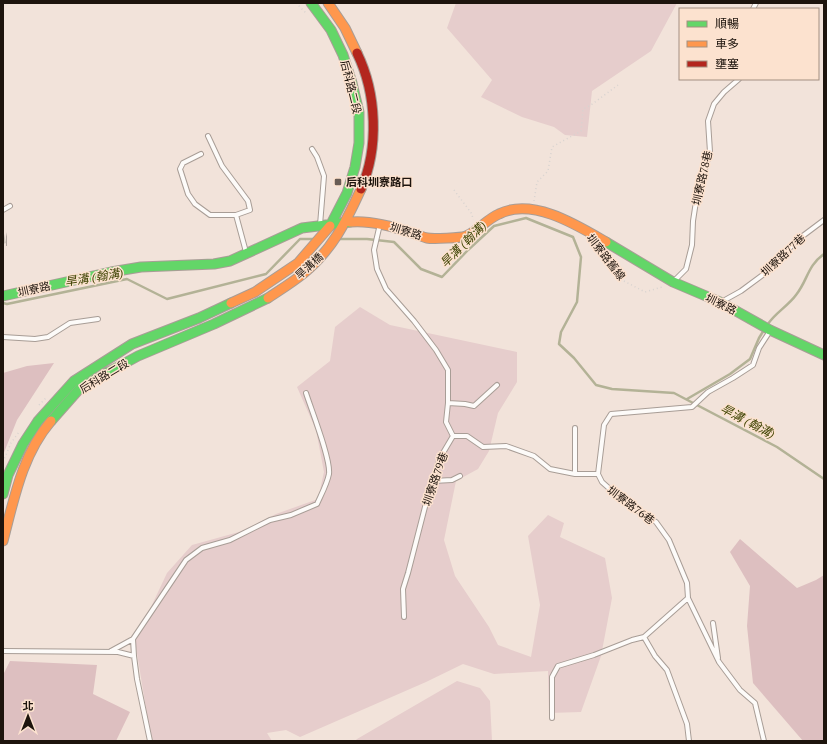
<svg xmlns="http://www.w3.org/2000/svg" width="827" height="744" font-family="'PT Serif','Noto Sans TC',serif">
	<defs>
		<filter id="shadow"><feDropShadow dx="3" dy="3" stdDeviation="0" flood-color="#0004"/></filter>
	</defs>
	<rect width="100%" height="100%" fill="#f2e3da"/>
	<path fill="#e6cdcc" d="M456,3H677L651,51L592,91L587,137L565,135L554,127L522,117L481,97L492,80L447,28Z
		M360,307L390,325L517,352V382L498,413L489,451L478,469L456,481L444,540L455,576L489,627L498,645L531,657L540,605L528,536L548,515L564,523L560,537L605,558L612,598L601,656L581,712L549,713L548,671L494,674L463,664L426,682L300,737L286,730L267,733L272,741H153L149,727L135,641L167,573L192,545L239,532L276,514L318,499L324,472L316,430L297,387L330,361L335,327Z
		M457,681L480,688L490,701L492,741H355L357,739Z"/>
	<path fill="#ddbfc0" d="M54,363L17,420L3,455V373L27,366Z
		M740,539L797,588L816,580L824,575V741H803L753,683L747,626L750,586L730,552Z
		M10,661L97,665L93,694L130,712L116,741H3V675Z"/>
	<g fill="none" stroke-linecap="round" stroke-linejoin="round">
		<path stroke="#b3b296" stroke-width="2.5" d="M340,239H367L394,242L421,269L442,277L468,250L494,226L526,218L573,237L581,257L577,302L561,332L559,344L574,358L596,385L612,389L674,393L777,447L824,479
			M3,303L7,304L127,279L167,299L266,274L300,239H315
			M768,324C775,313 788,306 796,295C808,280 807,266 824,254
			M687,399L730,374L750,359L759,338L764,330"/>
	</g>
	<path fill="#d0c7be" filter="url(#shadow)" d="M3,229L6,243L3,244Z"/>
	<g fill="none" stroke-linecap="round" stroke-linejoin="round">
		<defs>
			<path id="lane" d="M753,9L756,3
				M208,136L222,166L248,201L250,210L236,215L246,252
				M312,149L317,157L324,176L320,225
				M201,154L183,163L180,169L188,194L195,204L210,215H236
				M3,210L10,206
				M380,224L374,250L377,269L386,289L414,321L436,350L448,370V403L446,422L453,436L440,458L426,503L408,573L403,589L404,617
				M673,282L686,269L692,245L693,221L697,195L710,152L708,121L714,104L724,92L739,79
				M723,301L741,291L772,268L796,241L824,220
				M3,337L35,339L48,337L70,323L98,319
				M448,403L465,404L474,406L497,385
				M453,436H467L483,447L506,446L534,456L550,469L575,474H598
				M575,474V428
				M433,481L452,480L460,476
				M713,623L718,658
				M644,637L655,656L667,670L687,724L689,741
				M3,651L118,652L134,656L137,679L150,741
				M111,651L133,639
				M134,656L133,639L186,560L202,548L230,540L270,520L291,515L317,504C321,495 327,484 329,474C331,459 311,409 306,393
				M552,718V677L558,666L594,655L632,640L644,637L688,598
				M764,741L755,703L740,690L719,662L688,598L687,583L669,540L656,522L634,509L620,498L602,482L598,474L604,425L611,414L692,407L708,392L733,378L753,365L759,348L770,331"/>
			<path id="fast" d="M311,3L331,30L343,55L352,83L359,112V143L355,167L347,193L330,226
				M606,242L673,282L720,302L770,330L824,355
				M3,296L111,272L141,267L214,264L230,261L302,228L350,222
				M51,421L81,387L138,356L214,324L268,298
				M3,494L8,475L23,444L38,421L74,381L132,344L199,318L231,303"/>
			<path id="slow" d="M328,3L345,28L357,53
				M350,222C371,220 392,226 412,233C417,234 422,237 427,238C432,239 462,238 466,236C478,231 487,219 499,214C532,197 577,225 606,242
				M268,298C280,290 293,282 304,273C332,250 346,222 361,189
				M231,303L255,292L298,263L330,226
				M3,541C14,499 22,455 51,421"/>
			<path id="jam" d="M357,53C377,94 379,148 361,189"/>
		</defs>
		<use href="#lane" stroke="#a89d96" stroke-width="6"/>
		<use href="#fast" stroke="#a89d96" stroke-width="11"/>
		<use href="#slow" stroke="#a89d96" stroke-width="11"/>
		<use href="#jam" stroke="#a89d96" stroke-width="11"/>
		<path stroke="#d8d3d0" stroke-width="1.5" stroke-dasharray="1 3" stroke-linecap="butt" d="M296,3L307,14
			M454,190L472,214L473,220
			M534,201L537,182L548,171L552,147L581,131L583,109L591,105L618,85
			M599,250L622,280L645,292L662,287
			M39,405L46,398
			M3,462L11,443L19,432"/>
		<use href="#lane" stroke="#fdfbf9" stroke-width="4"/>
		<use href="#fast" stroke="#63d668" stroke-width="9"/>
		<use href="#slow" stroke="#ff974d" stroke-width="9"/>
		<use href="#jam" stroke="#b3261e" stroke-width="9"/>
	</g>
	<rect fill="#685c55" stroke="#fce2cf" stroke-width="1.5" x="334" y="178" width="8" height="8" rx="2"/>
	<g text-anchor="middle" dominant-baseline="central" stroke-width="3" stroke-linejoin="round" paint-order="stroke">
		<g font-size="11" fill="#1d140d" stroke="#fce2cf">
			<text transform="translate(351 87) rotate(76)">后科路二段</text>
			<text transform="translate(702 178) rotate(-77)">圳寮路78巷</text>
			<text transform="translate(406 231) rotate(17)">圳寮路</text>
			<text transform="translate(783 255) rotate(-43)">圳寮路77巷</text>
			<text transform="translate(606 257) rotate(52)">圳寮路舊線</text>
			<text transform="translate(309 266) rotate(-42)">旱溝橋</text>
			<text transform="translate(34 289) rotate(-13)">圳寮路</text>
			<text transform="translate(721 304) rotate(26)">圳寮路</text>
			<text transform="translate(104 376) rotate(-31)">后科路二段</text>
			<text transform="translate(435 479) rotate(-71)">圳寮路79巷</text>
			<text transform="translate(631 505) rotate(37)">圳寮路76巷</text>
		</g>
		<g font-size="11" font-weight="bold" fill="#1d140d" stroke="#fce2cf" text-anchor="start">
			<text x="346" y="182">后科圳寮路口</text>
		</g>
		<g font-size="12" font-style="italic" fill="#414606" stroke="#fce2cf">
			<text transform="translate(463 244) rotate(-45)">旱溝 (翰溝)</text>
			<text transform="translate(94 277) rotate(-9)">旱溝 (翰溝)</text>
			<text transform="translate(748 421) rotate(28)">旱溝 (翰溝)</text>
		</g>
	</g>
	<rect width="827" height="744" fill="none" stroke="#1d140d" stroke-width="8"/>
	<rect x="679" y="8" width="140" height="72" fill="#fce2cf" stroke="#a39081"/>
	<rect x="687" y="21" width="20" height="6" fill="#63d668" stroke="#a39081"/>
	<text x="715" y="28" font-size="12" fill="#1d140d">順暢</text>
	<rect x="687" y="41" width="20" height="6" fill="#ff974d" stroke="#a39081"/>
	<text x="715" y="48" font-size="12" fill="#1d140d">車多</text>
	<rect x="687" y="61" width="20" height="6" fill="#b3261e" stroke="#a39081"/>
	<text x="715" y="68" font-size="12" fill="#1d140d">壅塞</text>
	<g transform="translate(28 716)" stroke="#fce2cf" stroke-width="3" paint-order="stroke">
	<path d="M0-3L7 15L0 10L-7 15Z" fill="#1d140d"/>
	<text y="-6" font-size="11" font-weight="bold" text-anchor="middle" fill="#1d140d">北</text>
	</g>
</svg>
